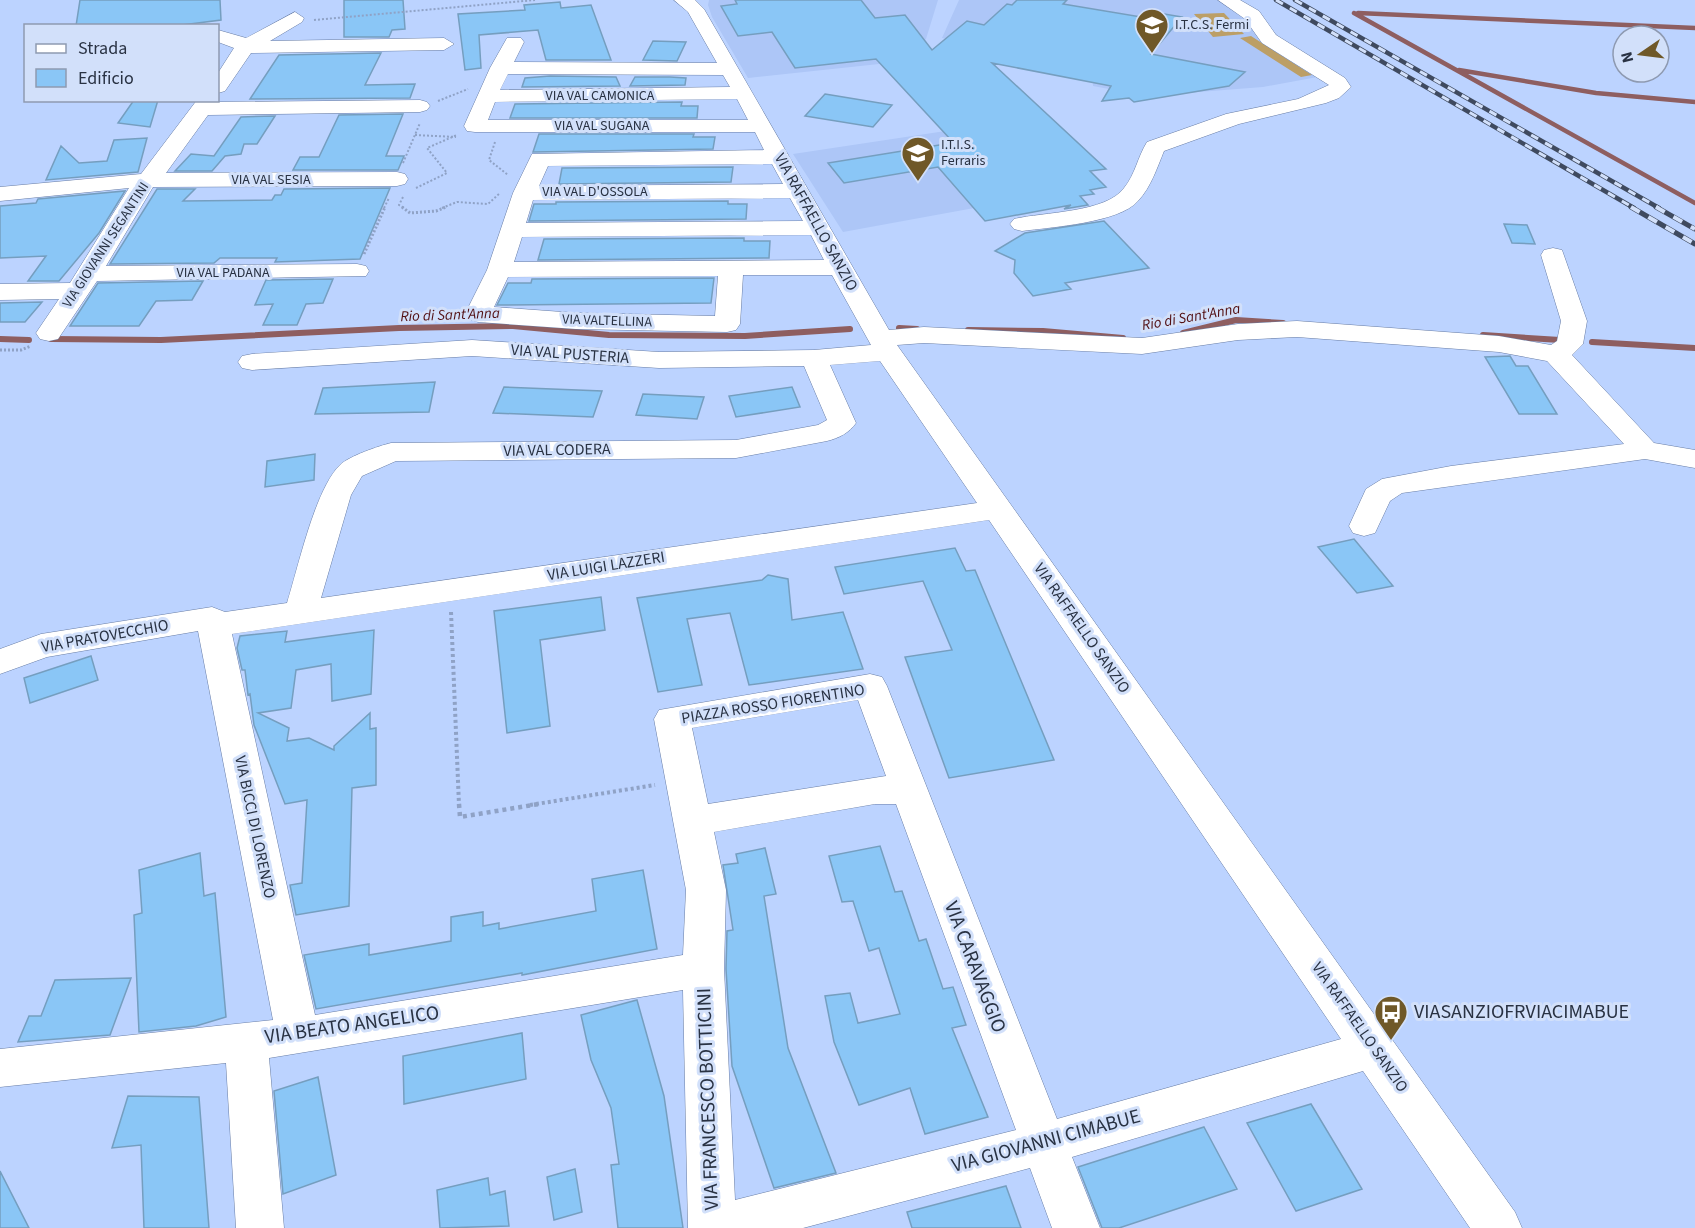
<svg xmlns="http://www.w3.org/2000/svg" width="1695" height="1228" font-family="'Source Sans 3',sans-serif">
	<rect width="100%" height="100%" fill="#bcd3ff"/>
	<path fill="#adc6f7" d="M709,0H938L926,39L901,59L879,64L748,78L712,17L708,5Z
		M959,0H1220L1323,76L1263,87L1147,96L1093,86L1092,69L942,38Z
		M972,127L1040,196L843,232L793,154Z"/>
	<path fill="#bc9f66" d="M1224,13L1244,34L1213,37L1194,14Z
		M1251,36L1312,75L1301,77L1240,38Z"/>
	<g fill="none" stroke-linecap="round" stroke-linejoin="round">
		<path stroke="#8e5e60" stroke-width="4.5" d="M1354,13L1695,203
			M1358,13L1695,28
			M1459,70L1596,93L1695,102"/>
		<path stroke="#8e5e60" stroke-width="6" d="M899,328L917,329
			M968,330L1043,331L1123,338
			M1183,333L1236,320L1283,323
			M1483,335L1560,340
			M0,339L29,340
			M51,339L161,340L399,328L513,326L609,335L745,336L850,329
			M1592,342L1695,348"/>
	</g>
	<path fill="#8ac6f6" stroke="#759ebf" stroke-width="1.5" d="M80,0H220L221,20L174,26H76Z
		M344,0H403L405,29L392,30L389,37H344Z
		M735,0H861L875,18L905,15L932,50L967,21L984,25L1007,4L1012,5L1017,0H1067L1063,4L1147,18L1153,12L1182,17L1151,54L1245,72L1229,86L1134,102L1129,98L1102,101L1111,86L992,63L1106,169L1090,171L1106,187L1090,190L1094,194L1080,196L1088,205L1064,209L1071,205L985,221L938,167L844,183L828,163L958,142L952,141L876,59L795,68L772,32L738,36L721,6L737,4Z
		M560,2L561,8L591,5L611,60H546L538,30L479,35L481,68L465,70L458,14L525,10L524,5Z
		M653,41L686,42L677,61L643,60Z
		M381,53L365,85L415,84L410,98L250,99L279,55Z
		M550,76L616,77L620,86L522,87L525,78Z
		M635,77H670L686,78L685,85L630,86Z
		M825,94L892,105L873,127L805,116Z
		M134,100H158L150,127L118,123Z
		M682,102L681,106H698L697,118H510L515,104Z
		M403,114L386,156H404L398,170H293L300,157H319L339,115Z
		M275,116L257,144H244L241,154L225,156L212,171H175L191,154L214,156L241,117Z
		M539,134H694L693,137H715L713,149L533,152Z
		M147,138L138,172L46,180L61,146L79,163L107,161L114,140Z
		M733,167L731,182L559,184L562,168Z
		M390,188L360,259L275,262L277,258H220L214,263L110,264L157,189H195L183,201L272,200L275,195H281L284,189Z
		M125,191L99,233L59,281H28L46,256L0,258V206L36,203L38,199Z
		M728,201V204H747L746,219L529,221L534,204H556V202Z
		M1104,221L1149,268L1065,283L1071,289L1033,296L1014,273L1015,260L995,251L1025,233Z
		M1504,224L1527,225L1535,244L1512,243Z
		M744,238V241H770L769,258L538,260L544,239Z
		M714,278L711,303L497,305L508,283H531L532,279Z
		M333,279L323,303L306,304L297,325H263L273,304L255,305L266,280Z
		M203,281L192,300L156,301L139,326H70L98,283Z
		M42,302L25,322H0V303Z
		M1510,356L1516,366H1528L1557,414H1519L1485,357Z
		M435,382L429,412L315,414L323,388Z
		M504,387L602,391L593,417L493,413Z
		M792,387L800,407L736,417L729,396Z
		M643,394L704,397L697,419L636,415Z
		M315,454L314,480L265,487L267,461Z
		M1354,539L1393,586L1357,593L1318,547Z
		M955,548L966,571L975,570L1054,760L949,778L905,657L952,650L923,581L844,594L835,567Z
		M768,575L788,579L792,620L843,612L863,669L749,685L730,613L687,619L702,685L658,692L637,598L762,580Z
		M601,597L605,630L540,640L550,726L507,733L494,611Z
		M374,630L371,694L332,701L331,664L296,670L291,708L258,713L289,728L287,741L309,738L334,750V746L370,713V729L376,728V785L352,788L349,906L296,915L290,885L302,883L307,800L285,804L254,725L250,694L248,695L245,670H242L237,648L240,636L287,631L285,642Z
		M91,656L98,680L30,703L24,678Z
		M880,846L895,892L902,891L919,941L926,939L943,989L953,987L966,1025L952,1028L988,1117L925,1134L910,1088L859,1105L834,1042L825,996L850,993L858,1023L900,1014L879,948L869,951L853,901L842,902L829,856Z
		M765,848L776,894L764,896L788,1048L836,1173L774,1188L732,1066L726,969L727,931L733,930L723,865L738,863L736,854Z
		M200,853L204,896L215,893L226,1017L196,1026L139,1032L134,915L142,913L139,870Z
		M643,870L657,949L522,975V973L316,1009L304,955L369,944V955L451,941V917L483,912V926L499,923V929L596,911L592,879Z
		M131,978L110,1035L18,1042L29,1016H41L55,980Z
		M637,1000L664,1096L683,1228H618L611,1165L619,1164L611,1108L591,1060L581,1015Z
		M522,1033L526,1079L404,1104L403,1056Z
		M318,1077L336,1175L283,1194L274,1091Z
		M128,1096L199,1097L209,1228H144L141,1145L112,1148Z
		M1311,1104L1362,1189L1296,1211L1247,1123Z
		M1204,1127L1237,1189L1119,1228H1102L1078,1167Z
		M575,1169L582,1212L554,1220L547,1177Z
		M0,1171L29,1228H0Z
		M488,1178L490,1195L505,1191L509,1226L440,1228L437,1190Z
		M1006,1186L1021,1228H912L907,1212Z"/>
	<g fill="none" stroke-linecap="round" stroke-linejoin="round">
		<defs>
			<path id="minor" d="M674,0H695L704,9L889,330L924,327L1142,338L1238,324L1297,321L1499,336L1551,345L1557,341L1561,321L1541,255L1544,250L1553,248L1562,250L1587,321L1583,344L1572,355L1654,443L1695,450V468L1645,459L1402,493L1390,501L1375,533L1364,536L1353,533L1349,526L1366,489L1382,479L1451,466L1624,444L1547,361L1499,352L1297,337L1238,340L1142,354L924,343L897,345L1515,1212L1522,1228H1470L1363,1071L1072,1157L1100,1228H1052L1030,1168L803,1228H688L683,990L269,1058L284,1228H236L226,1063L0,1087V1049L273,1020L198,631L47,657L0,674V649L41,634L212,607L225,612L287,603C298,568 315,489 340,465C349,456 379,446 391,443L736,440L818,425L827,420L804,366L659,368L472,356L252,370L242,368L238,362L242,356L252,354L472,340L659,352L814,350L871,345L832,275H743L740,324L736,330L727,332L576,329L478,322L469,319L465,314L487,270L513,193L532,154L764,150L755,132H475L467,131L464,126L490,68L507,38H521L524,42L514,62L717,63L688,12ZM508,74L723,75L730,87L500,90ZM737,99L748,120H488L495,102ZM772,164L783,184L539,186L548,166ZM790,198L803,221L526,223L533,200ZM811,235L824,260L514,262L522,237ZM718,276L715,316L576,313L494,307L508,277ZM880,361L977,503L321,598L351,495L362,476L396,461L736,458L827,441C839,438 849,433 856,423L830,365ZM989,520L1341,1039L1057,1119L887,686L882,677L870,674L659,710L654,719L686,890L683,955L315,1015L232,634ZM858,700L886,776L708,804L692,728ZM875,804H896L1016,1130L735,1200L724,969L726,890L714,832Z
				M1218,0H1240L1259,11L1276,35L1345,78L1351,87L1339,98L1326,103L1239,124L1164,151C1157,168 1151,187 1138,201C1119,223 1051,227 1022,231L1014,229L1010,224L1014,219C1043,212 1106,213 1124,188C1135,175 1138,156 1147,142L1226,114L1298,99L1329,85L1262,43L1245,19Z
				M295,12L304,18L302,22L270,41L444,38L454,44L444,50L251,53L225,91L218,93V73L234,48L218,42V30L246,38Z
				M218,99V100L217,102L420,100L427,102L430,106L427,110L420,112L208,115L166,173L397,172L405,174L408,179L405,184L397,186L153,187L106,266L357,264L366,266L369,271L366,276L97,281L58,339L49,341L40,339L36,333L59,299L0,300V284L70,283L129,188L0,201V187L141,174L197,100Z"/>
		</defs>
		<use href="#minor" stroke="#687da5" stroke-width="1"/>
		<path stroke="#8fa2c6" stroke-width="2" stroke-dasharray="2 2" stroke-linecap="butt" d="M314,20L535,0
			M438,101L468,89
			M415,135L456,137
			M495,142L489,160L508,175
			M403,163L420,123
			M416,188L447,173L427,148L457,135
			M403,197L399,205L404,208
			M384,208L389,198
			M442,208L457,202L488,204L500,193"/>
		<path stroke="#8fa2c6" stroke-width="3" stroke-dasharray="2 2" stroke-linecap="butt" d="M402,207L410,213L436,211L446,207
			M364,254L385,207
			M0,350H21L31,346"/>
		<path stroke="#8fa2c6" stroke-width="4" stroke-dasharray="3 3" stroke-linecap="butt" d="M451,612L459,805
			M530,805L655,785"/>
		<path stroke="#8fa2c6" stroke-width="4.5" stroke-dasharray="4 4" stroke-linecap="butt" d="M459,804L460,817L539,804"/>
		<use href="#minor" fill="#fff" fill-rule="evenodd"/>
		<defs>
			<path id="rail-far1" d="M1276,0L1634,208
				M1295,0L1659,208"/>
			<path id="rail" d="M1631,207L1695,244
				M1656,207L1695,229"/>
		</defs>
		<use href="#rail-far1" stroke="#3f4a5f" stroke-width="4.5"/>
		<use href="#rail" stroke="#3f4a5f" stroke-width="5"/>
		<use href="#rail-far1" stroke="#d2e0fa" stroke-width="3" stroke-dasharray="8" stroke-linecap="butt"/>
		<use href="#rail" stroke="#d2e0fa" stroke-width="4" stroke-dasharray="10" stroke-linecap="butt"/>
	</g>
	<defs>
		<symbol id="school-pin" viewBox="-11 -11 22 30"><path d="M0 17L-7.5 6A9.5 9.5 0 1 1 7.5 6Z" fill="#6f5828" stroke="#d2e0fa"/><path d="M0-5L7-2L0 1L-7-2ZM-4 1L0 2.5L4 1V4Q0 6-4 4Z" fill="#fff"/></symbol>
		<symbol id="bus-pin" viewBox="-11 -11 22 30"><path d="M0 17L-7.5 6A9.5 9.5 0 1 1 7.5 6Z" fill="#6f5828" stroke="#d2e0fa"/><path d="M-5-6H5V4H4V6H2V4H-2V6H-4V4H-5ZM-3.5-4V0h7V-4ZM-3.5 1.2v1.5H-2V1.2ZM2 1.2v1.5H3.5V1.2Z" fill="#fff"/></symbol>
	</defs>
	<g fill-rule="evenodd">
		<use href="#school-pin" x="1133" y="6" width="38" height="52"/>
		<use href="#school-pin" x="899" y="134" width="38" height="52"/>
		<use href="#bus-pin" x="1372" y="993" width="38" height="52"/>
	</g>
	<g text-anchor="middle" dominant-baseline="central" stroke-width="6" stroke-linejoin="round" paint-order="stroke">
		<g font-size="14" fill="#293243" stroke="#d2e0fa" text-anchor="start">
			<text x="1175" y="25">I.T.C.S. Fermi</text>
			<text x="941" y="145">I.T.I.S.<tspan x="941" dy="16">Ferraris</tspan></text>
		</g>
		<g font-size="14" fill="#293243" stroke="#d2e0fa">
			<text x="600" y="96">VIA VAL CAMONICA</text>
			<text x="602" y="126">VIA VAL SUGANA</text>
			<text x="271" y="180">VIA VAL SESIA</text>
			<text x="595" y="192">VIA VAL D'OSSOLA</text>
			<text transform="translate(106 245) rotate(-57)">VIA GIOVANNI SEGANTINI</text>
			<text x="223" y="273">VIA VAL PADANA</text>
			<text transform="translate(607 321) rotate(2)">VIA VALTELLINA</text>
		</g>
		<g font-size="15" font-style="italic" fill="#520f12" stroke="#d2e0fa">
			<text transform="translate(450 315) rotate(-2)">Rio di Sant'Anna</text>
			<text transform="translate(1191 317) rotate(-10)">Rio di Sant'Anna</text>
		</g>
		<g font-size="16" fill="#293243" stroke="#d2e0fa">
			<text transform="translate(816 222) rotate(61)">VIA RAFFAELLO SANZIO</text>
			<text transform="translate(570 354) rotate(4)">VIA VAL PUSTERIA</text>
			<text transform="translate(557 450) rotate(-1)">VIA VAL CODERA</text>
			<text transform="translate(606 566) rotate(-9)">VIA LUIGI LAZZERI</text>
			<text transform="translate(1082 628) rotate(55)">VIA RAFFAELLO SANZIO</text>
			<text transform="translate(105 636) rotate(-10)">VIA PRATOVECCHIO</text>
			<text transform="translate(773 704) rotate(-9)">PIAZZA ROSSO FIORENTINO</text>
			<text transform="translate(255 827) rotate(78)">VIA BICCI DI LORENZO</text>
			<text transform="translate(1360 1027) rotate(55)">VIA RAFFAELLO SANZIO</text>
		</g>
		<g font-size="20" fill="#293243" stroke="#d2e0fa">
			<text transform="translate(975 967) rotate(69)">VIA CARAVAGGIO</text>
			<text transform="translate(352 1025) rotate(-8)">VIA BEATO ANGELICO</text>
			<text transform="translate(708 1099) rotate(-92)">VIA FRANCESCO BOTTICINI</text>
			<text transform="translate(1046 1141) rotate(-15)">VIA GIOVANNI CIMABUE</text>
		</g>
		<g font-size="20" fill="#293243" stroke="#d2e0fa" text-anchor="start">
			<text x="1414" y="1012">VIASANZIOFRVIACIMABUE</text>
		</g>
	</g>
	<rect x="24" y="24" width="195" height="78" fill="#d2e0fa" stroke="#8e9ab1" stroke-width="1.5"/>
	<rect x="36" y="44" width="30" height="9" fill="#ffffff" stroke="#8e9ab1" stroke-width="1.5"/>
	<text x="78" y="54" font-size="18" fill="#293243">Strada</text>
	<rect x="36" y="69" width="30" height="18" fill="#8ac6f6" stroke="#8e9ab1" stroke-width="1.5"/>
	<text x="78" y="84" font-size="18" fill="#293243">Edificio</text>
	<g transform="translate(1641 54) rotate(256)"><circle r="28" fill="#d2e0fa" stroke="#8e9ab1" stroke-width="1.5"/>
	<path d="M0-4.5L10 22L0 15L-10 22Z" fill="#6f5828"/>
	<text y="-9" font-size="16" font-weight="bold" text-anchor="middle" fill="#293243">N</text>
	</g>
</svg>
